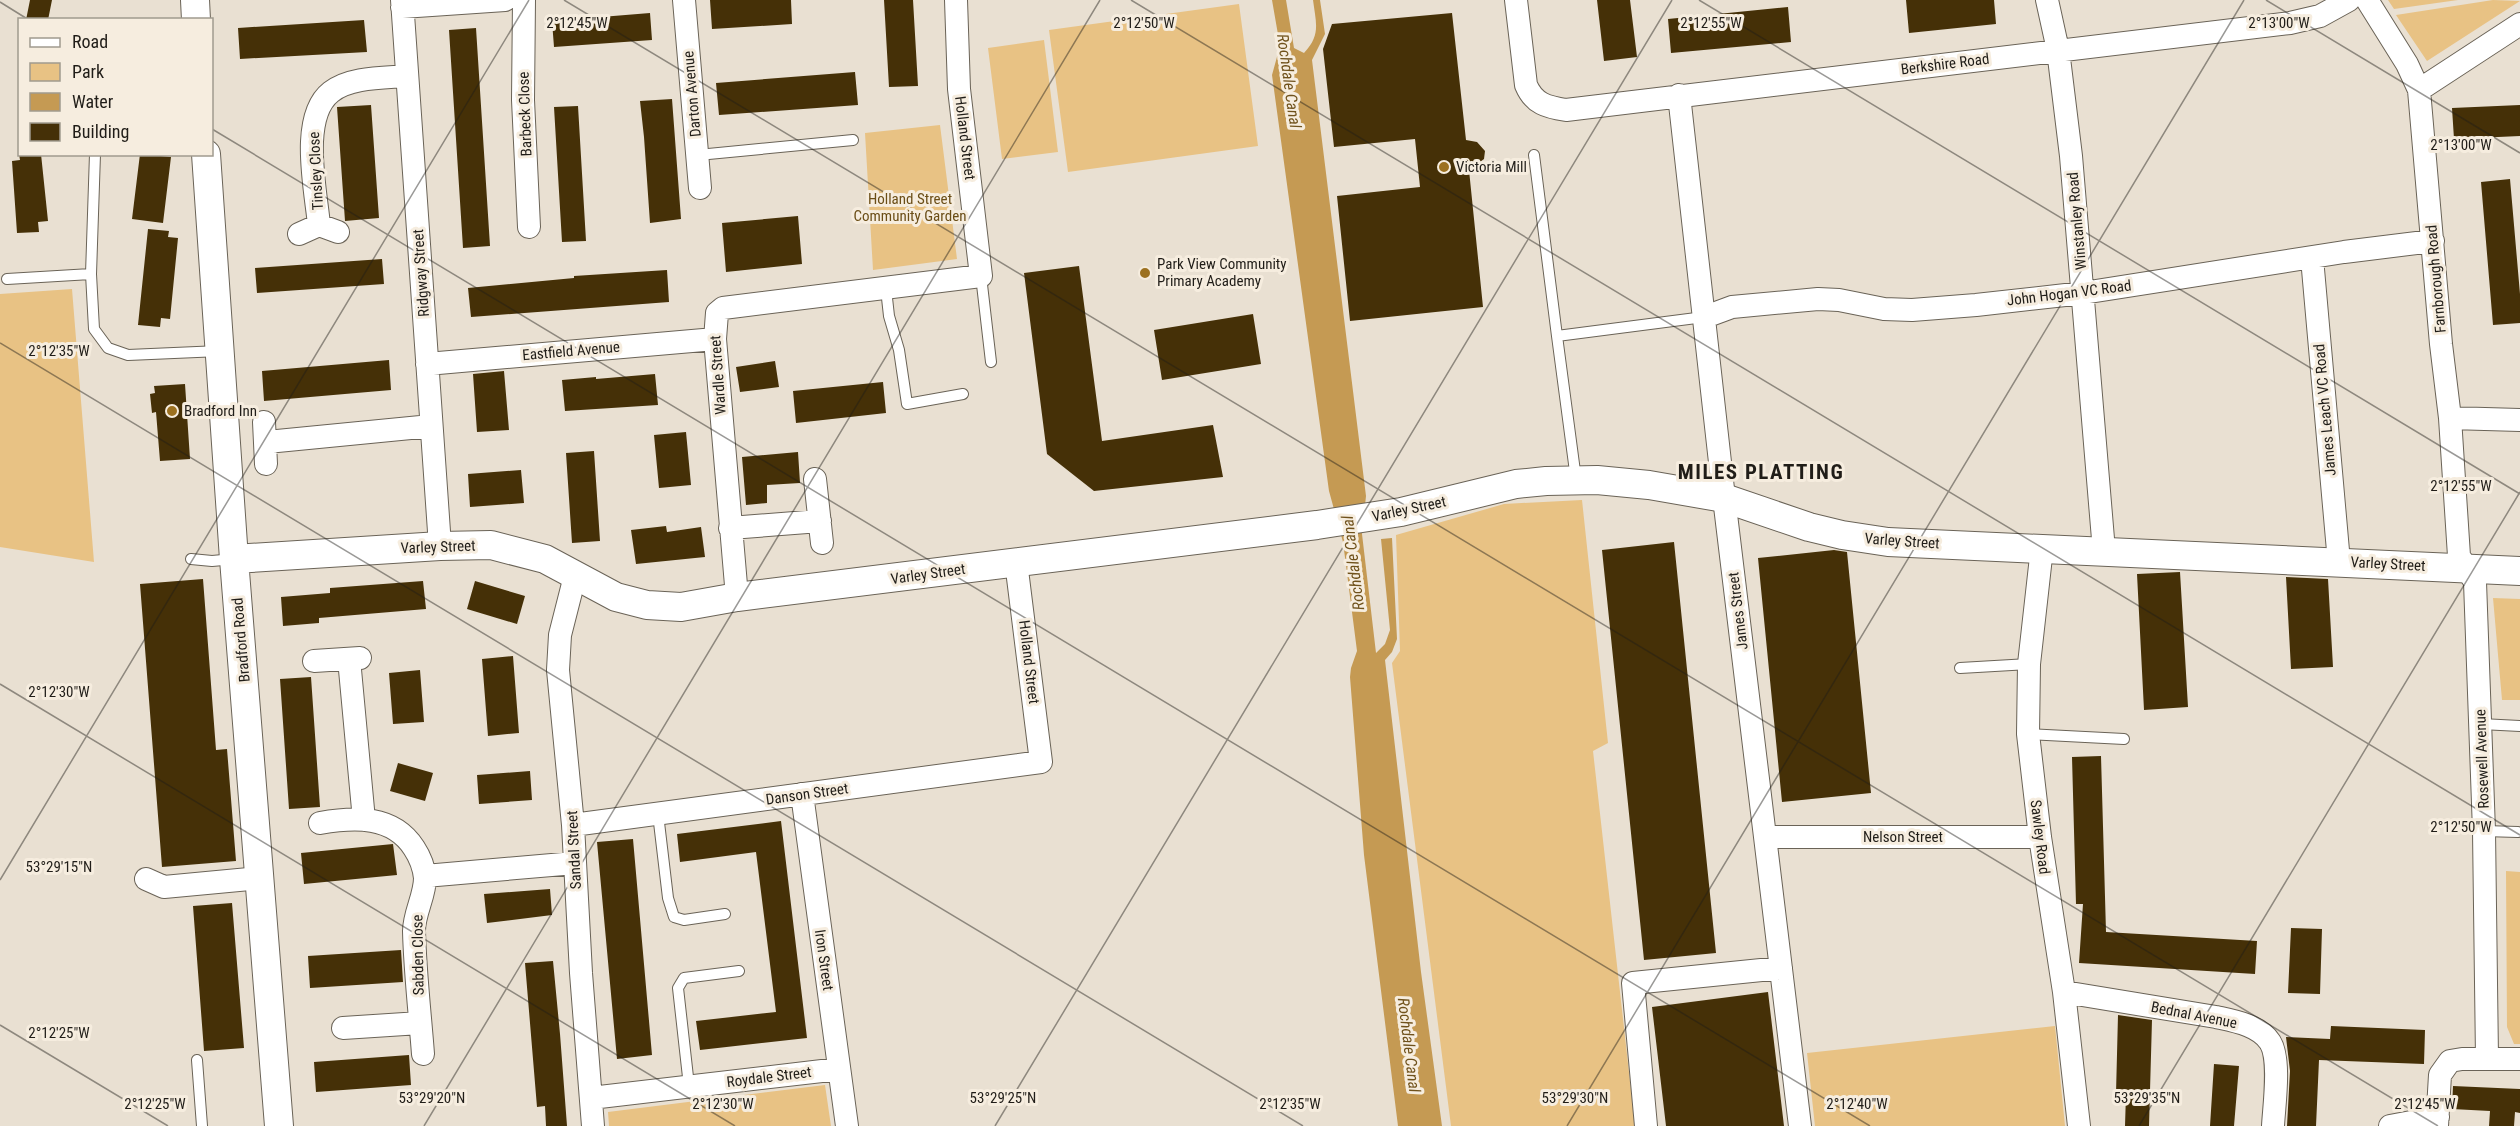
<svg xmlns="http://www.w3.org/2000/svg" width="2520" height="1126" font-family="'Roboto Condensed',sans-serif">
	<rect width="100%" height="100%" fill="#e9e0d2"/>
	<path fill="#e8c284" d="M2388,0H2458L2394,9Z
		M2493,0L2520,1L2427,61L2396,15Z
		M1239,4L1258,146L1068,172L1049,30Z
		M1044,40L1058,152L1002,159L988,48Z
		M940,125L957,259L873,270L865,133Z
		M72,289L94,562L0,547V294Z
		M1582,500L1608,743L1593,751L1635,1126H1451L1392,663L1400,651L1396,535L1504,504Z
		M2493,598L2520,599V700H2502Z
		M2506,871L2520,872V1044H2514L2507,1027Z
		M2055,1026L2065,1126H1815L1807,1053Z
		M825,1085L831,1126H609L608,1112Z"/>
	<path fill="#c59a53" d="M1272,0H1286L1294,48L1304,53C1321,35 1316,23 1313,0H1320L1325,34L1312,60L1366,496L1362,534L1376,653L1385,644L1390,630L1381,539L1392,538L1397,639L1392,652L1385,660L1421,972L1442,1126H1398L1364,855L1350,677L1351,668L1357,651L1343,542L1329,491L1272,75L1280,46Z"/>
	<path fill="#453007" d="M30,0H52L48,20H26Z
		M710,0H791L792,24L712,29Z
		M884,0H913L918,86L889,87Z
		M1597,0H1630L1637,57L1604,61Z
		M1906,0H1994L1996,24L1909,33Z
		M1788,7L1791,42L1671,53L1668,19Z
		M650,13L652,40L554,47L552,21Z
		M1452,13L1466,140L1477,142L1485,151L1484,159L1469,170L1483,307L1350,321L1337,196L1420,187L1415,139L1334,147L1323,49L1332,24Z
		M364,20L367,52L240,59L238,28Z
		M476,28L490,246L463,248L449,30Z
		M855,72L858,105L719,115L716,83Z
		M672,99L681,219L650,223L644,137L640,101Z
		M371,105L379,218L345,221L337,107Z
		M2520,105V136L2454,139L2452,108Z
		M578,106L586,241L562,242L554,107Z
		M19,154H41L48,221L38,222L39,232L17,233L12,161L20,160Z
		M140,154L171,157L163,223L132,219Z
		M2510,179L2520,294V323L2493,325L2481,182Z
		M798,216L802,264L726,272L722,223Z
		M148,229L169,231L168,237L178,238L170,319L161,318L160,327L138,325Z
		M382,259L384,284L257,293L255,268Z
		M1079,266L1102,441L1213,425L1223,477L1094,491L1047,454L1024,273Z
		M667,270L669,302L471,317L468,288L574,278V276Z
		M1253,314L1261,364L1162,380L1154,330Z
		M389,360L391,390L264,401L262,371Z
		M775,361L779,387L740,392L736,367Z
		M504,371L509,430L477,432L473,374Z
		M655,374L658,405L565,411L562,380L596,377V379Z
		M883,382L886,413L796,423L793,391Z
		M185,384L190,459L160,461L156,412L152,413L150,394L155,393L154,386Z
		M686,432L691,485L659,488L654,435Z
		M594,451L600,541L572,543L566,453Z
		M798,452L800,483L767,485V503L746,505L742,457Z
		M521,470L524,503L470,507L468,474Z
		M666,526L667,532L701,527L705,557L636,564L631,530Z
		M1674,542L1716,953L1644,960L1602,550Z
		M1834,550L1847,552L1871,793L1782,802L1758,558Z
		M2180,572L2188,707L2144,710L2137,574Z
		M2286,577L2328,579L2333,667L2291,669Z
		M203,579L216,750L227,749L236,861L162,867L140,584Z
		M423,581L426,609L319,618V623L283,626L281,597L330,593V588Z
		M475,581L525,596L517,624L467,609Z
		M513,656L519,733L488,736L482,659Z
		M420,670L424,722L393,724L389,673Z
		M311,677L320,807L289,809L280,679Z
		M2101,756L2106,932L2257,941L2255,974L2079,963L2083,904H2076L2072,757Z
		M398,763L433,773L425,801L390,791Z
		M530,771L532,800L479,804L477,775Z
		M781,821L807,1038L700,1050L696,1021L776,1012L756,852L680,862L677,834Z
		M633,839L652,1055L617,1059L597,842Z
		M393,844L397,875L304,884L301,853Z
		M550,889L552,915L487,923L484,894Z
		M232,903L244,1048L204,1051L193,906Z
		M2291,928L2322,929L2320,994L2288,993Z
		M401,950L403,982L310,988L308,956Z
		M553,961L560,1034L567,1126H546L545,1106L537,1107L525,963Z
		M1768,992L1784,1126H1666L1652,1007Z
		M2118,1015L2152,1020L2149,1126H2125L2126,1094H2116Z
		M2331,1026L2425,1030L2424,1064L2319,1060L2316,1126H2287L2290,1071L2286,1037L2330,1039Z
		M409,1055L411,1085L316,1092L314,1062Z
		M2214,1064L2239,1066L2234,1126H2210Z
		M2453,1086L2520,1089V1113L2515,1112L2514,1126H2489L2490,1111L2452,1109Z"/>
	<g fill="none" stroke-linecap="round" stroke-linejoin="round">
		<defs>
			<path id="service" d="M95,154L91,274L94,329L108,348L128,355L220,351
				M698,155L853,140
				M1534,155L1557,336
				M981,276L991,362
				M7,279L91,274
				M886,289L889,316L899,350L907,404L963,394
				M1576,479L1557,336L1704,317
				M191,559L212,561L234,559
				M1960,668L2029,664
				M2481,724L2520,726
				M2028,734L2124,739
				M658,814L668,898L674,917L684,920L725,914
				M2484,831L2518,832
				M197,1060L202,1126
				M689,1086L678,988L684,978L739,971"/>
			<path id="minor" d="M402,0L440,546
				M524,0L523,100L529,227
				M684,0L700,188
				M1516,0L1526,85C1534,104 1547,107 1566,110L2290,23L2320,16L2349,0
				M2047,0L2058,50L2071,156L2104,551
				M2367,0L2407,64L2419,90L2441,344L2450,418L2459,556L2475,582L2484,831L2487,1058
				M402,7L505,0
				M2419,90L2520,24
				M1679,95L1724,498L1800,1126
				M319,225C316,191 299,117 331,92C350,77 383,78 407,76
				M299,234L319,225L338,232
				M2312,258L2339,562
				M1705,317L1732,307L1818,299L1839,300L1884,309L1912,310L1976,305L2083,293L2344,252L2433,241
				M427,364L715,339
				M2450,418L2520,420
				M264,422L266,464
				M267,442L431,426
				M815,479L822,543
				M730,528L820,521
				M2042,548L2029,664L2028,734L2040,837L2064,992L2079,1126
				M575,576L560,635L558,670L573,825L581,973L593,1126
				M737,597L715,339L717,313L723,308L981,276L959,89L956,0
				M349,659L364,820
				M314,661L360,658
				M802,794L847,1126
				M320,823C354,817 393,815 414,848C420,857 424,868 425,878C425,896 414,913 414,931C415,972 420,1014 423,1054
				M573,825L1041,762L1016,562
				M1766,837H2040
				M425,876L575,863
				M146,879L164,887L260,878
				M2064,992L2216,1017C2234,1021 2259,1025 2270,1042C2281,1059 2274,1106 2273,1126
				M343,1028L420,1023
				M591,1098L839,1069
				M1646,1126L1633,983L1781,968
				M2390,1126L2438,1117
				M2437,1126L2440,1075L2450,1061L2462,1059H2520"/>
			<path id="tertiary" d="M195,0L196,20
				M206,154L234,559L279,1126
				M234,559L440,546L491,545L545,559L616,597L647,605L681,607L737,597L1317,525L1401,512L1516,484L1546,481L1597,480L1649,485L1724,498L1809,527L1842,535L1888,542L2520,571"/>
		</defs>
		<use href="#service" stroke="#6a6357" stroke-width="12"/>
		<use href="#minor" stroke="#6a6357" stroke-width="24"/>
		<use href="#tertiary" stroke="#6a6357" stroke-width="30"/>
		<use href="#service" stroke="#fff" stroke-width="10"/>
		<use href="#minor" stroke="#fff" stroke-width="22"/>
		<use href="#tertiary" stroke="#fff" stroke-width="28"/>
	</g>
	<path fill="none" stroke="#201d18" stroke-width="1.5" stroke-opacity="0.45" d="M564,0L2438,1126M1131,0L2520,835M1699,0L2520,494M2266,0L2520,153M0,2L29,20M212,129L1870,1126M0,343L1303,1126M0,684L735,1126M0,880L529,0M0,1025L168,1126M424,1126L1100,0M995,1126L1672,0M1567,1126L2244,0M2139,1126L2520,492"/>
	<g fill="#9c7120" stroke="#f6eddf" stroke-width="2">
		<circle cx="1444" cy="167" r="6"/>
		<circle cx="1145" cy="273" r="6"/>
		<circle cx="172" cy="411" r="6"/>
	</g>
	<g text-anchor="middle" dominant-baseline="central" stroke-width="6" stroke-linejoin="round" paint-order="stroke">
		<g font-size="15" fill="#201d18" stroke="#f6eddf">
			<text transform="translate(1945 64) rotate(-7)">Berkshire Road</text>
			<text transform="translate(692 94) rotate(-95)">Darton Avenue</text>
			<text transform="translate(525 114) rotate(-92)">Barbeck Close</text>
			<text transform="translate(965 138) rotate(83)">Holland Street</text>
			<text transform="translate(316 171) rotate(-93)">Tinsley Close</text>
			<text transform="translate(2077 221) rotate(-95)">Winstanley Road</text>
			<text transform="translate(421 273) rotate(-94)">Ridgway Street</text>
			<text transform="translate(2436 279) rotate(-95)">Farnborough Road</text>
			<text transform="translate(2069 293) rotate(-7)">John Hogan VC Road</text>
			<text transform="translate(571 351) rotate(-5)">Eastfield Avenue</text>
			<text transform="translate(718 375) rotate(-94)">Wardle Street</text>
			<text transform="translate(2325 410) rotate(-95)">James Leach VC Road</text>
			<text transform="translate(1409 509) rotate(-12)">Varley Street</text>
			<text transform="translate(1902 541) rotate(4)">Varley Street</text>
			<text transform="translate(438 547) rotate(-2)">Varley Street</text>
			<text transform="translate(2388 564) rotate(3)">Varley Street</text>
			<text transform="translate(928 574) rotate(-8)">Varley Street</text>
			<text transform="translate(1738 611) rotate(-97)">James Street</text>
			<text transform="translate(241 640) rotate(-95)">Bradford Road</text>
			<text transform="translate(1029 662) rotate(83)">Holland Street</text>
			<text transform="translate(2482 759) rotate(-92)">Rosewell Avenue</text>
			<text transform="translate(807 794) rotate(-8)">Danson Street</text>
			<text x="1903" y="837">Nelson Street</text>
			<text transform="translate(2040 837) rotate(83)">Sawley Road</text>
			<text transform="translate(574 850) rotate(-93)">Sandal Street</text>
			<text transform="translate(418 955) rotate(-91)">Sabden Close</text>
			<text transform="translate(824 960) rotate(82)">Iron Street</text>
			<text transform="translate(2194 1015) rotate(11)">Bednal Avenue</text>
			<text transform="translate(769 1077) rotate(-7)">Roydale Street</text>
		</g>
		<g font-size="15" fill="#201d18" stroke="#f6eddf" text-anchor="start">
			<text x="1456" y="167">Victoria Mill</text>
			<text x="1157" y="264">Park View Community<tspan x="1157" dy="17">Primary Academy</tspan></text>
			<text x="184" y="411">Bradford Inn</text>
		</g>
		<g font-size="15" fill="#6b4e17" stroke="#f6eddf">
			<text x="910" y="199">Holland Street<tspan x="910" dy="17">Community Garden</tspan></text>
		</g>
		<g font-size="16" font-style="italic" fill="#70521c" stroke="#f6eddf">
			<text transform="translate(1289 81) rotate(82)">Rochdale Canal</text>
			<text transform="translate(1353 563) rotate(-97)">Rochdale Canal</text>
			<text transform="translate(1409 1045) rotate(83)">Rochdale Canal</text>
		</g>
		<g font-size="21" font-weight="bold" letter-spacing="1.5" fill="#201d18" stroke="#f6eddf">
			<text x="1761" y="472">MILES PLATTING</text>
		</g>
	</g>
	<g font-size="15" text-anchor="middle" fill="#201d18" stroke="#f6eddf" stroke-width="6" stroke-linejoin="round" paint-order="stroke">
		<text x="577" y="28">2°12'45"W</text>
		<text x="1144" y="28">2°12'50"W</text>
		<text x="1711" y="28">2°12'55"W</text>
		<text x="2279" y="28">2°13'00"W</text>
		<text x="2461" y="150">2°13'00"W</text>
		<text x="59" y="356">2°12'35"W</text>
		<text x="2461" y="491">2°12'55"W</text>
		<text x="59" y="697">2°12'30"W</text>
		<text x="2461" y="832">2°12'50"W</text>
		<text x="59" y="872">53°29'15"N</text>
		<text x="59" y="1038">2°12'25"W</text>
		<text x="432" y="1103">53°29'20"N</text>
		<text x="1003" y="1103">53°29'25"N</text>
		<text x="1575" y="1103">53°29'30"N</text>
		<text x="2147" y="1103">53°29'35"N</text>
		<text x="155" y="1109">2°12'25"W</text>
		<text x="723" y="1109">2°12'30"W</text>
		<text x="1290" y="1109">2°12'35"W</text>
		<text x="1857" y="1109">2°12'40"W</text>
		<text x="2425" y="1109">2°12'45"W</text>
	</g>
	<rect x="18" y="18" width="195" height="138" fill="#f6eddf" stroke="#a09a8f" stroke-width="1.5"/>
	<rect x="30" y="38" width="30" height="9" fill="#ffffff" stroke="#a09a8f" stroke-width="1.5"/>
	<text x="72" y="48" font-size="18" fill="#201d18">Road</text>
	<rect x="30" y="63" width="30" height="18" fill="#e8c284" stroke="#a09a8f" stroke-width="1.5"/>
	<text x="72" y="78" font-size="18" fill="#201d18">Park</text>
	<rect x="30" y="93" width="30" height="18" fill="#c59a53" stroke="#a09a8f" stroke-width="1.5"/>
	<text x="72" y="108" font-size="18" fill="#201d18">Water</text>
	<rect x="30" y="123" width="30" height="18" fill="#453007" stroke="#a09a8f" stroke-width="1.5"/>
	<text x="72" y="138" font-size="18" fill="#201d18">Building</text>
</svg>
